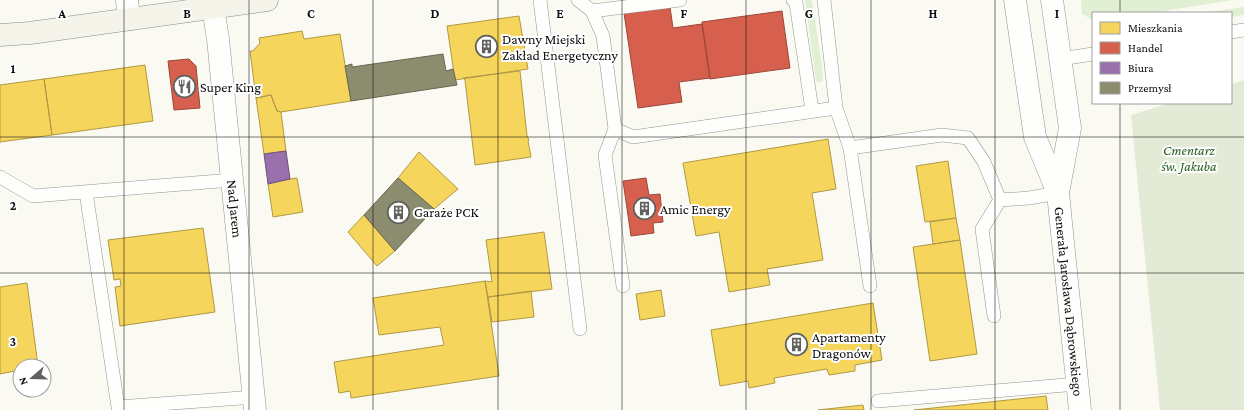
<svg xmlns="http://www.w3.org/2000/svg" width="1244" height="410" font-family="'Crimson Pro',serif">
	<rect width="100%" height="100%" fill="#fafaf2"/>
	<path fill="#e1f0d3" d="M805,0H812L822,66L823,81L820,83L816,81Z
		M1081,0H1233L1152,13H1093V20L1082,14Z
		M1244,7V15L1231,17V13H1203Z"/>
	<path fill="#e3ebd7" d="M1244,80V410H1160L1131,115L1170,103H1231V84Z"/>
	<path fill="#f6d55c" stroke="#b09944" d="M519,16L528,69L455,80L447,26Z
		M302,31L304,39L340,34L351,101L281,112L277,111L271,95L256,98L250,51H253L260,43L259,38Z
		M145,65L153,121L52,135L44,79Z
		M520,71L527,136L529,140L528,141L531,157L475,165L465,80L463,78Z
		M44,79L52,135L0,142V85Z
		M271,95L277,111L281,112L286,151L264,154L256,98Z
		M828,139L836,189L812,193L823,260L767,269L770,285L729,292L719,232L696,236L683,163Z
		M419,152L458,189L434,209L398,178Z
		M948,161L956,218L925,222L916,166Z
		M297,178L303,212L273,217L268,184L271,182Z
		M364,215L395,251L377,266L348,232Z
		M956,218L960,240L933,244L930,222Z
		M203,228L215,312L120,326L115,287L121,286L120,279L114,280L108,240Z
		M544,232L552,289L488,297L485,281L492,282L486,240Z
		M960,240L977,354L930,361L913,247Z
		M485,281L499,376L351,398L350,391L339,393L334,362L444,345L440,327L379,335L373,298Z
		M27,283L38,366H20V370L0,374V287Z
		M661,290L665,316L640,320L636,294Z
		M531,291L534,317L492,322L488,297Z
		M873,303L882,360L855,365V371L829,375L827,369L774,378L775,383L749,388L748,381L720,386L711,330Z
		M1046,396L1048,410H914Z
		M863,405L864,410H818Z"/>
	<path fill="#d6604d" stroke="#9a473a" d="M670,7L673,28L702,24L710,78L679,82L682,102L638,108L624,13Z
		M782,11L790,68L710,79L702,22Z
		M189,59L196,66L200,108L174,110L168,61Z
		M646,178L649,195L660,194L663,222L653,223L654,233L631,236L623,181Z"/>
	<path fill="#9970ab" stroke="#6f527c" d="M286,151L290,179L268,184L264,154Z"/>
	<path fill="#8c8c6e" stroke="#666651" d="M443,54L446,71L453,69L457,85L351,101L345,66L352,64V67Z
		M398,178L434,209L395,251L364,215Z"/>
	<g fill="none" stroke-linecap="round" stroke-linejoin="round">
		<defs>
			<path id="lane" d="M540,0L580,329
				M578,0L592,11L603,36L615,129L633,137L836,108L850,148
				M793,0L796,3L812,110
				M824,0L836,108
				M592,11L680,0
				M1231,32L1244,30
				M1060,59L1093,54
				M615,129L605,155L623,286
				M0,177L33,196L232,180
				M86,192L118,407L255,397
				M870,286L850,148L942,135L968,138L984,162L1000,200L1029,198L1058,193
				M994,316L982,229L1000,200
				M878,401L1077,384"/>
			<g id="street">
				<path d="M127,0L129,19"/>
				<path id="s1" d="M1015,0L1035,137L1058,193L1080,410"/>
				<path d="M1052,0L1070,128L1058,193"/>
				<path id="s2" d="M213,8L218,39L255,410"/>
			</g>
			<path id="secondary" d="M0,35L30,33L267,0"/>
		</defs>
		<use href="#lane" stroke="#949490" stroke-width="14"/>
		<use href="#street" stroke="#949490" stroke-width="23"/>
		<use href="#secondary" stroke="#8a8a87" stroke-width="23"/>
		<use href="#lane" stroke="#fefefd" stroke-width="13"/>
		<use href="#street" stroke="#fefefd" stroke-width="22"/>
		<use href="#secondary" stroke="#f4f4ea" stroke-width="22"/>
	</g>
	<path fill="none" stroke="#0d0d0d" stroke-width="1" stroke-opacity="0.55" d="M124,0V410M249,0V410M373,0V410M498,0V410M622,0V410M746,0V410M871,0V410M995,0V410M1120,0V13M1120,103V410M0,137H1244M0,273H1244"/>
	<defs>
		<symbol id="building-ring" viewBox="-11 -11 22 22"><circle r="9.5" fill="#fff" stroke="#60605d" stroke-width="1.5"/><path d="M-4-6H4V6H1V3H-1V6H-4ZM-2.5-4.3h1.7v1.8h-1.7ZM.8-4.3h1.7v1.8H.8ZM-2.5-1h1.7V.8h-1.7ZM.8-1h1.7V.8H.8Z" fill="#60605d"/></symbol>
		<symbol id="restaurant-ring" viewBox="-11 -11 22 22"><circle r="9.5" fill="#fff" stroke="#60605d" stroke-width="1.5"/><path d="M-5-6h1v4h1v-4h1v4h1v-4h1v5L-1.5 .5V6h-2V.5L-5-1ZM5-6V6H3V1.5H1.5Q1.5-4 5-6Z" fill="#60605d"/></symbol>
	</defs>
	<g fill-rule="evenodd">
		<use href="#building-ring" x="474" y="34" width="25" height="25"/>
		<use href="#restaurant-ring" x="172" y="74" width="25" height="25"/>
		<use href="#building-ring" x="632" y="196" width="25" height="25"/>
		<use href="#building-ring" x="386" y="200" width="25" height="25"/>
		<use href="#building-ring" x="784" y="332" width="25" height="25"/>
	</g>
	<g text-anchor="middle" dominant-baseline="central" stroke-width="4" stroke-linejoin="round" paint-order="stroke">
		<g font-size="14" fill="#0d0d0d" stroke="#fff" text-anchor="start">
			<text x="502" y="39">Dawny Miejski<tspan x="502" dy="16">Zakład Energetyczny</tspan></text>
			<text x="200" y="87">Super King</text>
			<text x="660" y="209">Amic Energy</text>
			<text x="414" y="212">Garaże PCK</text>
			<text x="812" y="337">Apartamenty<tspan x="812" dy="16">Dragonów</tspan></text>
		</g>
		<g font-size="14" font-style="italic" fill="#276121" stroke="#fff">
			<text x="1189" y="150">Cmentarz<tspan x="1189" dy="16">św. Jakuba</tspan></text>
		</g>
		<g font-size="14" fill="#0d0d0d" stroke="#fff">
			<text stroke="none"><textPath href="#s2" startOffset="202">Nad Jarem</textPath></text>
			<text stroke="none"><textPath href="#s1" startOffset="308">Generała Jarosława Dąbrowskiego</textPath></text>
		</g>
	</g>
	<g font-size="13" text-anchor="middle" font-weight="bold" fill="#0d0d0d" stroke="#fff" stroke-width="4" stroke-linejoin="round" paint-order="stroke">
		<text x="62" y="18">A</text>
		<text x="187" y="18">B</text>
		<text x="311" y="18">C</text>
		<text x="435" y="18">D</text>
		<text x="560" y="18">E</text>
		<text x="684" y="18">F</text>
		<text x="809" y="18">G</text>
		<text x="933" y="18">H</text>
		<text x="1057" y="18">I</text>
		<text x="13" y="73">1</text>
		<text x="13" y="210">2</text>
		<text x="13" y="346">3</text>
	</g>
	<rect x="1092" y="12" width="140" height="92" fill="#ffffff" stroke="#9e9e9e"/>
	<rect x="1100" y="22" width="20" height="12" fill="#f6d55c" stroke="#9e9e9e"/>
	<text x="1128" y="32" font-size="12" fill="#0d0d0d">Mieszkania</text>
	<rect x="1100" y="42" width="20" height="12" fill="#d6604d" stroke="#9e9e9e"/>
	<text x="1128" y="52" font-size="12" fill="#0d0d0d">Handel</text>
	<rect x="1100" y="62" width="20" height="12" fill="#9970ab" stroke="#9e9e9e"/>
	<text x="1128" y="72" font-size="12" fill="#0d0d0d">Biura</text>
	<rect x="1100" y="82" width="20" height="12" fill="#8c8c6e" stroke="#9e9e9e"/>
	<text x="1128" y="92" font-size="12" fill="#0d0d0d">Przemysł</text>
	<g transform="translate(32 378) rotate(250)"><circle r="19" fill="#ffffff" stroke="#9e9e9e"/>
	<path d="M0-3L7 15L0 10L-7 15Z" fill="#60605d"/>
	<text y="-6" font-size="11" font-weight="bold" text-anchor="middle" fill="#0d0d0d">N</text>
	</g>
</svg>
